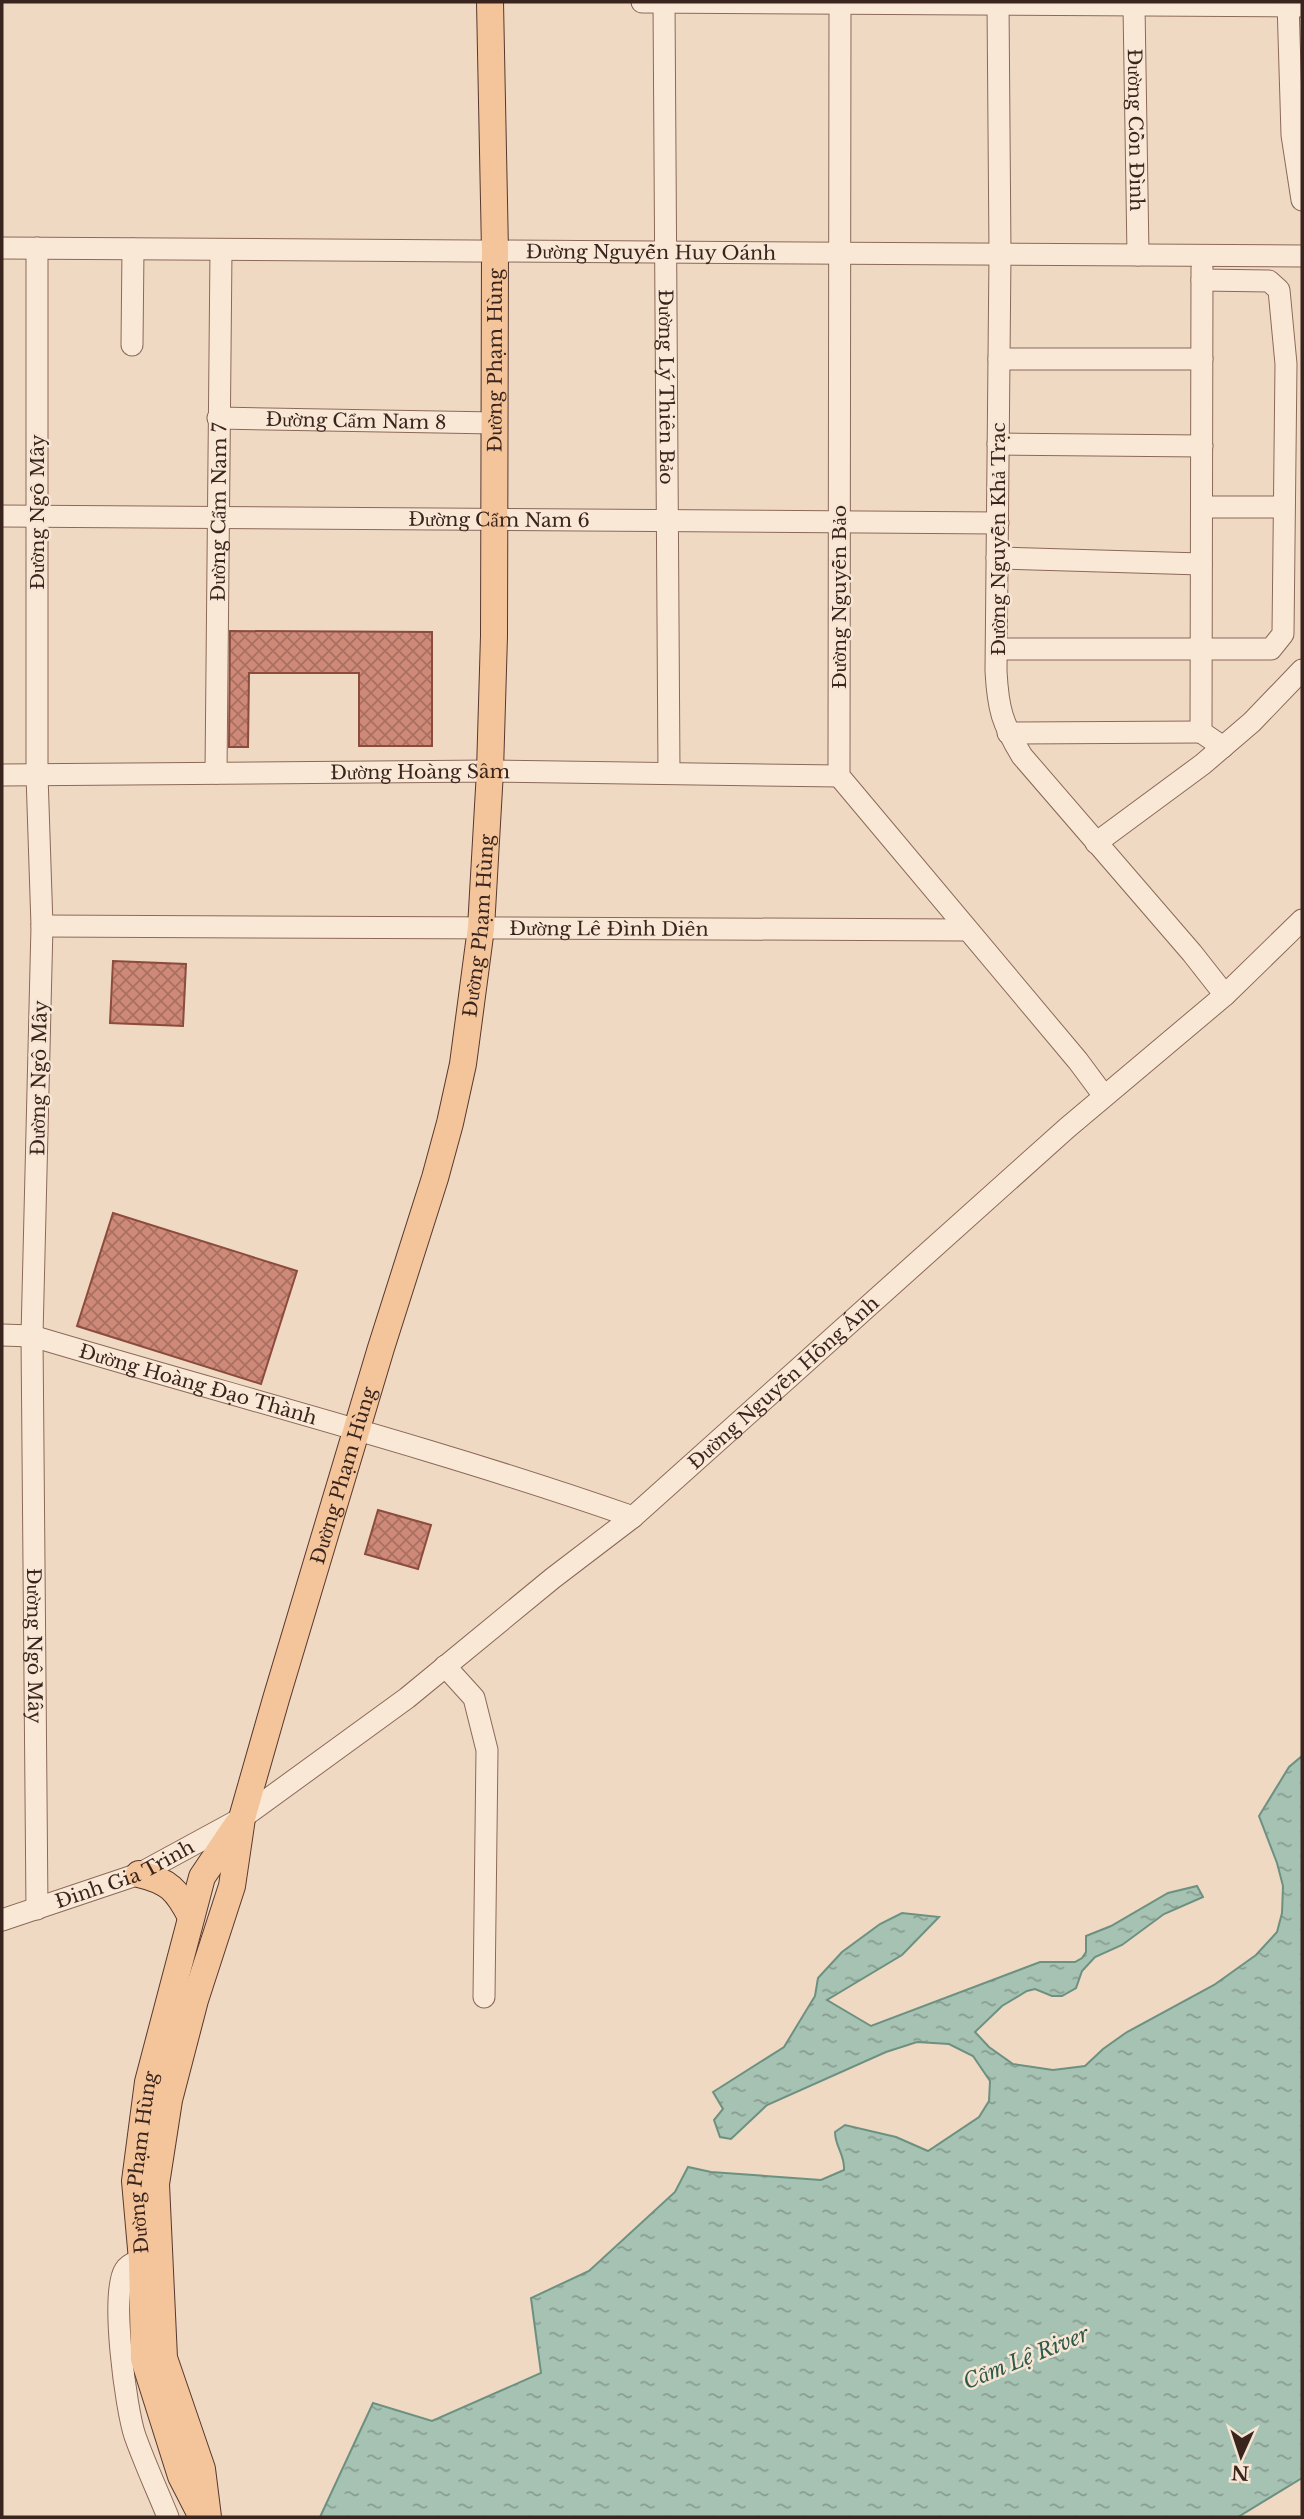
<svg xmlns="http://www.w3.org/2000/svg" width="1304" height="2519" font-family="'Libre Baskerville',serif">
	<defs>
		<pattern id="water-ripples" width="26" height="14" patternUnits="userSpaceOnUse" patternTransform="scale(1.75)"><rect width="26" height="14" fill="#a6c2b3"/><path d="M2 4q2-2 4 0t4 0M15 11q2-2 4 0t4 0" fill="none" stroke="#889d91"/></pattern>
		<pattern id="building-cross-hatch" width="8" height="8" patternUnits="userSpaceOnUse" patternTransform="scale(1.75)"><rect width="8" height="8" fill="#cf8978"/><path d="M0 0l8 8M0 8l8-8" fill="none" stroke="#a97062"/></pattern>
	</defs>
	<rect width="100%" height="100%" fill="#f0d9c3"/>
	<path fill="url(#water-ripples)" stroke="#6c9180" stroke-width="2" d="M1302,1756V2478L1238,2517H320L373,2403L432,2421L541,2373L531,2298L589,2271L675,2192L688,2167L711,2172L821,2180L844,2170C845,2154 835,2147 835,2132L845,2125L896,2137L928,2151L979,2117L989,2101L990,2081L973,2056L949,2044L917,2042L886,2052L767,2105L731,2139L720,2137L714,2120L723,2109L713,2092L784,2047L815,1996L818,1978L842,1952L880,1924L902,1913L939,1917L902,1955L827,2000L871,2026L1040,1962H1075L1082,1958L1086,1952V1936L1111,1926L1168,1893L1197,1886L1203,1897L1164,1914L1122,1945L1095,1957L1082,1971L1076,1988L1062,1996H1052L1035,1989L1027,1991L1002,2006L975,2032L989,2047L1013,2064L1053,2070L1085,2066L1103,2049L1127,2032L1214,1985L1256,1955L1277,1932L1282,1913L1283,1886L1277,1863L1259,1816L1289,1767Z"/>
	<path fill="url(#building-cross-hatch)" stroke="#8b4c3e" stroke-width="2" d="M230,631L432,632V746H359V673H249L248,747H229Z
		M113,961L186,964L183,1026L110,1023Z
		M113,1213L297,1271L261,1384L77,1326Z
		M378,1510L431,1525L418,1569L365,1554Z"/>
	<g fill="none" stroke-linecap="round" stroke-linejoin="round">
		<defs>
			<g id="minor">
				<path d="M642,2L1302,6"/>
				<path id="s1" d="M664,2L669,773"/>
				<path d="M840,2L839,776L1078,1061L1104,1096"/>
				<path d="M998,2L1000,254L996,671C998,709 1002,723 1022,756L1192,953L1225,995"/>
				<path d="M1288,2L1292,135L1302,200"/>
				<path id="s2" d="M1134,6L1138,255"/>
				<path id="s3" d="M2,248L1302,256"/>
				<path id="s4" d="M37,248V775L42,926L32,1336L37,1909"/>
				<path d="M1202,268L1201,732L1223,747"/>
				<path d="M132,345L133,249"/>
				<path d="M999,359H1202"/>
				<path id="s5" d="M218,418L495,423"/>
				<path d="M998,444L1202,446"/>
				<path d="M1202,507H1284"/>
				<path id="s6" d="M2,516L998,523"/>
				<path d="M997,558L1201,564"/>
				<path d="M997,649H1271L1283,634L1286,364L1279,290L1269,281L1202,280"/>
				<path d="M1008,733L1201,732"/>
				<path id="s7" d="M216,773L221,250"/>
				<path id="s8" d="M2,775L490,771L839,776"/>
				<path d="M1096,843L1203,764L1252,722L1302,670"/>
				<path id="s9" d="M42,926L966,930"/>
				<path id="s10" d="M2,1335L32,1336C233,1396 436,1448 633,1517"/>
				<path d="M445,1666L474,1698L487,1750L484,1997"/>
				<path id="s11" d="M2,1920L139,1874L242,1818L407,1698L553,1578L633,1517L1067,1128L1225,995L1302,920"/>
				<path d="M153,2257C144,2259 130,2262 125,2270C110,2292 126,2410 135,2436C145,2464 157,2490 168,2517"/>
			</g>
			<g id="major">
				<path d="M139,1874C169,1881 177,1890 191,1917"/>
				<path id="s12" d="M202,2517L181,2476L144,2359L142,2260L135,2181L148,2082L202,1877L237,1825"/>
				<path id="s13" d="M208,2517L202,2469L164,2358L156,2184L169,2100L195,2000L232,1886L242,1818L276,1699L381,1348L435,1178L450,1123L463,1064L481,928L490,771L494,636L495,251L490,2"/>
			</g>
		</defs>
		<use href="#minor" stroke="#8b6959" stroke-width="23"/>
		<use href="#major" stroke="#58382e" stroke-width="28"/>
		<use href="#minor" stroke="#fae8d7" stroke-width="21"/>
		<use href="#major" stroke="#f4c49a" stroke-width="26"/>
	</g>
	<g text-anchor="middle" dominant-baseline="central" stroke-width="5" stroke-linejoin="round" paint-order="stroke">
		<g font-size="19" fill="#3a251e" stroke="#f7e5d3">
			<text stroke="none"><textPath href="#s2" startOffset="124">Đường Cồn Đình</textPath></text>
			<text stroke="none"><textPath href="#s3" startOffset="649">Đường Nguyễn Huy Oánh</textPath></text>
			<text stroke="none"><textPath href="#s13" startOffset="2208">Đường Phạm Hùng</textPath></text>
			<text stroke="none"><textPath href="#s1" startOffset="385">Đường Lý Thiên Bảo</textPath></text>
			<text stroke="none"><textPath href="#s5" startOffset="138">Đường Cẩm Nam 8</textPath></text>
			<text stroke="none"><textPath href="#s7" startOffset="261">Đường Cẩm Nam 7</textPath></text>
			<text transform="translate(37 512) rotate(-90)">Đường Ngô Mây</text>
			<text stroke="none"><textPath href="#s6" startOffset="497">Đường Cẩm Nam 6</textPath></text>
			<text transform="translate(998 539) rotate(-90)">Đường Nguyễn Khả Trạc</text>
			<text transform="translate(839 597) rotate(-90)">Đường Nguyễn Bảo</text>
			<text stroke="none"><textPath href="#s8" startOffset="418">Đường Hoàng Sâm</textPath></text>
			<text stroke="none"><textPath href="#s13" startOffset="1642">Đường Phạm Hùng</textPath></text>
			<text stroke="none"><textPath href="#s9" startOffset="567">Đường Lê Đình Diên</textPath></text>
			<text transform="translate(39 1078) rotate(-89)">Đường Ngô Mây</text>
			<text stroke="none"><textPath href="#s11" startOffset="957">Đường Nguyễn Hồng Ánh</textPath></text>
			<text stroke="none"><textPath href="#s10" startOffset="203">Đường Hoàng Đạo Thành</textPath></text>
			<text stroke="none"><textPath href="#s13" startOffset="1074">Đường Phạm Hùng</textPath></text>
			<text stroke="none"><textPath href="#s4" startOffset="1398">Đường Ngô Mây</textPath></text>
			<text stroke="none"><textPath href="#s11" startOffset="131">Đinh Gia Trinh</textPath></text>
			<text stroke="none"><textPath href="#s12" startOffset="366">Đường Phạm Hùng</textPath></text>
		</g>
		<g font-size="21" font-style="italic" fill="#2d5a4d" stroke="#f7e5d3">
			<text transform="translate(1026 2358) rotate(-22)">Cẩm Lệ River</text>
		</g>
	</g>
	<rect width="1304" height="2519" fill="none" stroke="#3a251e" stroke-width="7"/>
	<g transform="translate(1241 2456) rotate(183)" stroke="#f7e5d3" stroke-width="5" paint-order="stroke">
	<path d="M0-5L12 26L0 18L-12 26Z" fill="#3a251e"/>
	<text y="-10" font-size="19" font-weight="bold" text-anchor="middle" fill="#3a251e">N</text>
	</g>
</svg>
